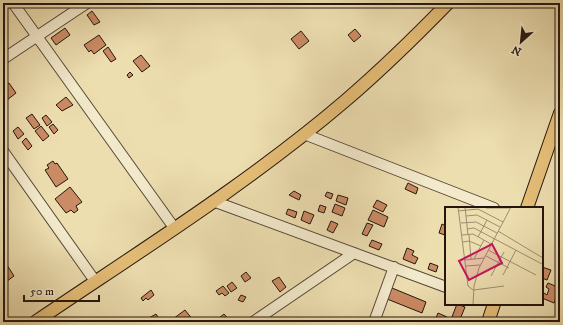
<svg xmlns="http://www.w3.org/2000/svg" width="563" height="325" font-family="'IM FELL DW Pica',serif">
	<rect width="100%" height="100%" fill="#eddeb0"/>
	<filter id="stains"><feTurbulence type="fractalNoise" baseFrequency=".005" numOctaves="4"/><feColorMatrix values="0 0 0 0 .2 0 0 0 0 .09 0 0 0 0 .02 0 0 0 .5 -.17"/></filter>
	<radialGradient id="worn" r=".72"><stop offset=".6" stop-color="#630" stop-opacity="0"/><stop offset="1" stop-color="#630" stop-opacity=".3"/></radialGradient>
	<path fill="#cb8b64" stroke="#24160f" d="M92,11L100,22L94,25L87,15Z
		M65,28L70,35L56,45L51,38Z
		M355,29L361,36L354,42L348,35Z
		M301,31L309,41L299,49L291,39Z
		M99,35L106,45L94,54L91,50L89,52L84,45Z
		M108,47L116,59L111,62L103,51Z
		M141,55L150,66L142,72L133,61Z
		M130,72L133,75L129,78L127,75Z
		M9,83L16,93L7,100L3,95V87Z
		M66,97L73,105L62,111L56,105Z
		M32,114L40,125L34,129L26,118Z
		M46,115L52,122L47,126L42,118Z
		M53,124L58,130L54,134L49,127Z
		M41,126L49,136L43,141L35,131Z
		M18,127L24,134L18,139L13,131Z
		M26,138L32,146L28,150L22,142Z
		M53,161L55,164L57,163L68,179L56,187L45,170L49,168L47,165Z
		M408,183L418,188L416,194L405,189Z
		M70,187L82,202L76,206L78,210L74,213L71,210L66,213L55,199Z
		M294,191L301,195L299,200L289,195Z
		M327,192L333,194L331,199L325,196Z
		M338,195L348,198L346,205L336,201Z
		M377,200L387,205L383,212L373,207Z
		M335,204L345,208L342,216L332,212Z
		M320,205L326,207L324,213L318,211Z
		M288,209L297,212L295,218L286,214Z
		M373,210L388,217L384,227L368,220Z
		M304,211L314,215L310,224L301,220Z
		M331,221L338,224L333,233L327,230Z
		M367,223L373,225L367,236L362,234Z
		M442,224L446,226L445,235L439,233Z
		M372,240L382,244L379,250L369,246Z
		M407,248L414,251L412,255L418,258L415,264L403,259Z
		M430,263L438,266L436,272L428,269Z
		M7,265L14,276L3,284V268Z
		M542,267L551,270L547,280L542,278Z
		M246,272L251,278L245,282L241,276Z
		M279,277L286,287L280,292L272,281Z
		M232,282L237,288L231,292L227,286Z
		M548,283L560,288L554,303L542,298L544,293L547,295L549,289L546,287Z
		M223,286L229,293L225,296L222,293L219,295L216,291Z
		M392,288L426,302L422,313L387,299Z
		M151,290L154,295L148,300L146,298L143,301L141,298Z
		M241,295L246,297L243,302L238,300Z
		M457,304L465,307L459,322H450Z
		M185,310L193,320L190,322H169Z
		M438,313L447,317L444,322L436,318Z
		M156,314L161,322H142Z
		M224,314L231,322H222L219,318Z"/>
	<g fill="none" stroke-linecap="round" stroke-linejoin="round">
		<defs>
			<path id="minor" d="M13,3L175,229
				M3,59L87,3
				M304,134L494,208
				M3,151L95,281
				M213,201L446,287
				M253,322L354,253
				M374,322L394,267"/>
			<path id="major" d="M527,208L560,113
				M35,322C140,251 249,183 345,101C381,70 415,37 448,3
				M488,322L494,304"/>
		</defs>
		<use href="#minor" stroke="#564837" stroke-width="12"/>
		<use href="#major" stroke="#24160f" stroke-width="14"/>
		<use href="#minor" stroke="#f3eacc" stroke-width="10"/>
		<use href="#major" stroke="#e6bf78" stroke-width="12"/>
	</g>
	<g transform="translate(445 207)">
		<rect width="98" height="98" fill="#eddeb0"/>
		<path fill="none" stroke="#9d8e70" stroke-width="1" d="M13,0L23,79L28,83M20,0L23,28M41,1H65M13,4L33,2L58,15M21,9L32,8L55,20M16,16L31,15L52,26M22,22L29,21L97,57M53,24L98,51M17,28L28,27L46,37M24,28L26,52M33,30L42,13M18,35L24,34L36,39M43,43L91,68M41,49L64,61M29,52L39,33M20,53L39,51M21,59L35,58M58,68L71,43M46,69L59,45M29,83L59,79M28,98L29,79L34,61L66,0"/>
		<path fill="#c2185b" fill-opacity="0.15" stroke="#c2185b" stroke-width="2" d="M47,37L57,56L24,73L14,54Z"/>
		<rect width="98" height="98" fill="none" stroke="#24160f" stroke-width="2"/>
	</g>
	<rect width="563" height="325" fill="none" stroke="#eddeb0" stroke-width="16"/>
	<rect x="4" y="4" width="555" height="317" fill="none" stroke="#24160f" stroke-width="2"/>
	<rect x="8" y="8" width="547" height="309" fill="none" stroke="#24160f"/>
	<g transform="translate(521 42) rotate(207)" stroke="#f3eacc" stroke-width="3" paint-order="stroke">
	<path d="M0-3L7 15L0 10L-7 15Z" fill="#24160f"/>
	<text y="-6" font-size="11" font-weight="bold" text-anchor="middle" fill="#24160f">N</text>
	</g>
	<path d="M24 295v6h75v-6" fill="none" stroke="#24160f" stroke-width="2"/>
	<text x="30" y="295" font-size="12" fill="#24160f" stroke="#f3eacc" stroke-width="3" paint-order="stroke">50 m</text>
	<rect width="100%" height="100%" filter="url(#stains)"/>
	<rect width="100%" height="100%" fill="url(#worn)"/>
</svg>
